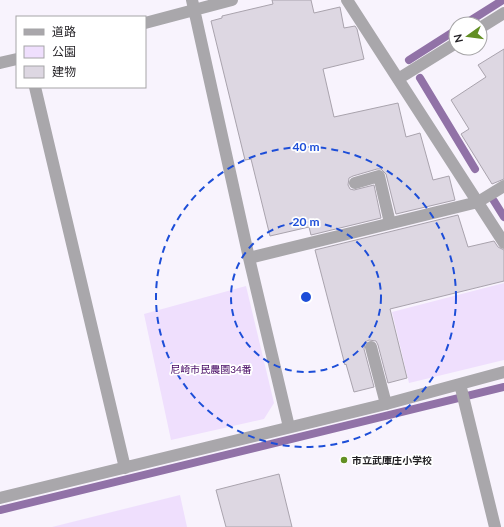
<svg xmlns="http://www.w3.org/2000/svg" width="504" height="527" font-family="Lato,'Noto Sans JP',sans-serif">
	<rect width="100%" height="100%" fill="#f8f3fd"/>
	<path fill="#efdffd" d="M504,283V360L409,383L392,312Z
		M246,286L274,403L264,419L171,440L144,314Z
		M180,495L187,527H52Z"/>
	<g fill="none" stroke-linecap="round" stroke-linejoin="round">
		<path stroke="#9172a7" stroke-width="8" d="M465,24L503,0
			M409,60L456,30
			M420,78L475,169
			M494,201L504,217
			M0,510L504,387"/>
	</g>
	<path fill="#ddd7e2" stroke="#a9a3ad" d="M272,0H311L314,13L340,7L344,28L355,26L357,29L364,59L323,69L334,117L398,103L406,137L420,133L433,180L449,176L455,200L396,214L386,174L381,169H377L353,176L349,178L348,185L350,189L354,190L374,185L381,218L311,235L309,227L270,236L251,159L245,160L211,21L222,18V16L273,4Z
		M504,49V179L492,184L461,134L469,129L451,100L486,77L478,65Z
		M458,215L468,247L494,241L498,247L504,250V281L390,309L407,378L388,383L378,345L376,341L369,340L365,342L364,349L374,387L354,392L346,364L345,365L315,250Z
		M279,474L292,527H226L216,490Z"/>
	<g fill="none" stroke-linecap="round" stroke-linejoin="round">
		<path stroke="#a9a7ab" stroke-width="12" d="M355,183L379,176L390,223
			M478,202L504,186
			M371,347L386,404"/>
		<path stroke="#a9a7ab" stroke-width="12" d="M192,0L249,258L289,427
			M347,0L504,243
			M145,23L232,0
			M480,28L504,13
			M0,63L17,59
			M398,79L456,43
			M35,87L125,468
			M249,258L478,202
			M460,384L495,527
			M0,498L386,404L504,372"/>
	</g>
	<g fill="none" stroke="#1d4ed8" stroke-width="2" stroke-dasharray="7 5">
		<circle cx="306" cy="297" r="75"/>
		<circle cx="306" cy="297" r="150"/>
	</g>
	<circle fill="#628f23" stroke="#fff" stroke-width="1.5" cx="344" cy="460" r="4"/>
	<g text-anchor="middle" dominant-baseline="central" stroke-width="3.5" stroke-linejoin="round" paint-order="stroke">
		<g font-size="10" fill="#420461" stroke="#fff">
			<text x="211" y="369">尼崎市民農園34番</text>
		</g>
		<g font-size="10" font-weight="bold" fill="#211f23" stroke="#fff" text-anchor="start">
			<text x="352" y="460">市立武庫庄小学校</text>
		</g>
	</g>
	<circle cx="306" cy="297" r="6" fill="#1d4ed8" stroke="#fff" stroke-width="2"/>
	<g font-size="12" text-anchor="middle" font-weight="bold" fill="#1d4ed8" stroke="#fff" stroke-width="3.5" stroke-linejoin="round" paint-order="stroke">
		<text x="306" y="151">40 m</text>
		<text x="306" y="226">20 m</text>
	</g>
	<rect x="16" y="16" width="130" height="72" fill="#ffffff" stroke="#a6a5a7"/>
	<rect x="24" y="29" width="20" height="6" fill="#a9a7ab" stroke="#a6a5a7"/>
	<text x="52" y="36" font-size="12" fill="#211f23">道路</text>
	<rect x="24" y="46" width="20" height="12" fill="#efdffd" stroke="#a6a5a7"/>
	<text x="52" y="56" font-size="12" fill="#211f23">公園</text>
	<rect x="24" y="66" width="20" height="12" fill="#ddd7e2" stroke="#a6a5a7"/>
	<text x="52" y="76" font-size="12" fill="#211f23">建物</text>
	<g transform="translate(468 36) rotate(256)"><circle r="19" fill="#ffffff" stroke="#a6a5a7"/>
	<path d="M0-3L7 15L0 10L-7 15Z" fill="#628f23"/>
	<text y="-6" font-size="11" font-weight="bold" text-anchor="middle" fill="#211f23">N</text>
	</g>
</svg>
